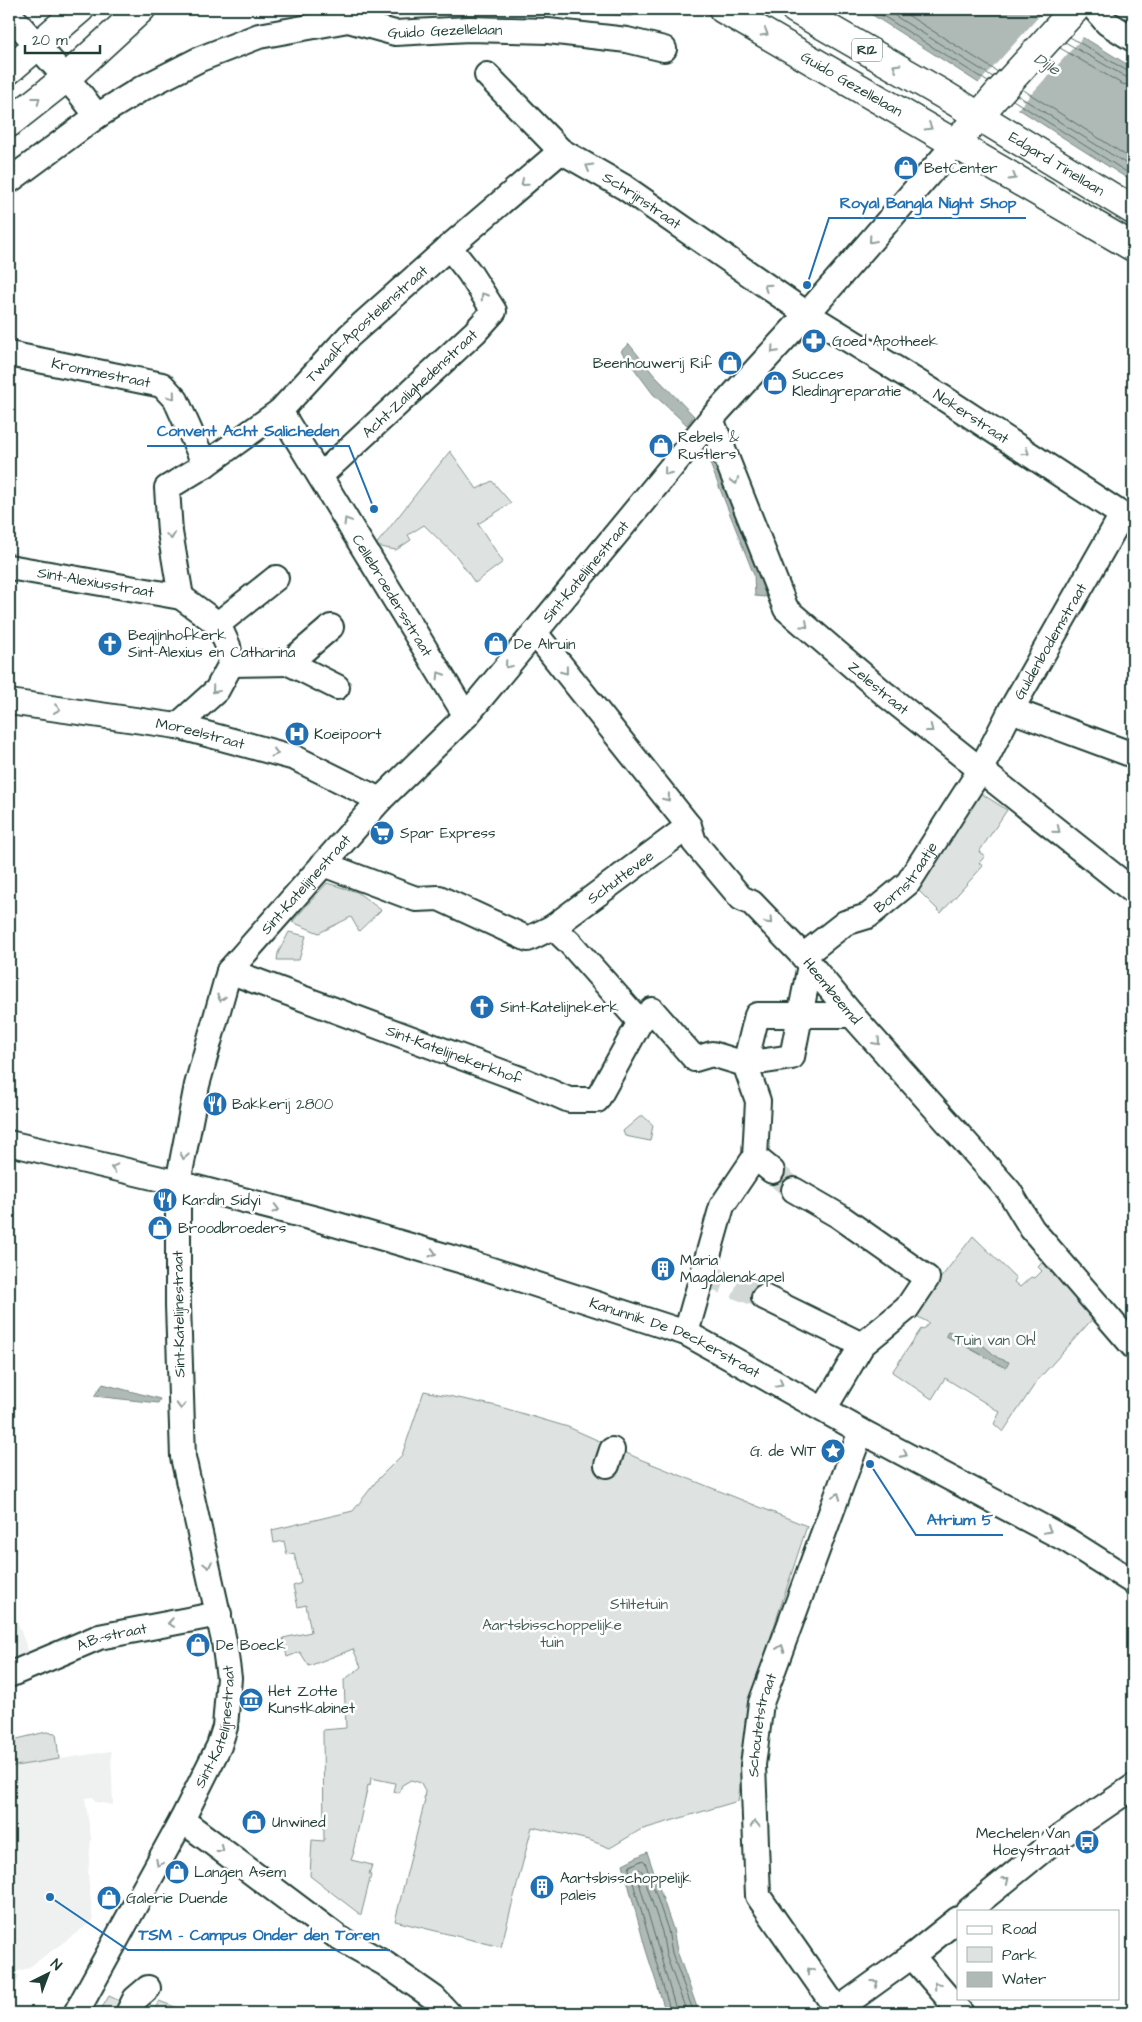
<svg xmlns="http://www.w3.org/2000/svg" width="1142" height="2022" font-family="'Architects Daughter',sans-serif">
	<rect width="100%" height="100%" fill="#fff"/>
	<filter id="ink" filterUnits="userSpaceOnUse"><feTurbulence type="fractalNoise" baseFrequency=".02" numOctaves="2"/><feDisplacementMap in="SourceGraphic" scale="10" xChannelSelector="R" yChannelSelector="G"/><feConvolveMatrix kernelMatrix="1 2 1 2 8 2 1 2 1" color-interpolation-filters="sRGB"/></filter>
	<g filter="url(#ink)">
		<path fill="#eef1f0" d="M9,1599L30,1656L9,1665Z
			M111,1751L113,1805L96,1802L93,1797L85,1798L91,1838L88,1874L93,1921L28,1968L16,1972L17,1975H19L11,2004H9V1767Z"/>
		<path fill="#dee3e2" stroke="#7e908b" d="M384,9H450L390,16Z
			M499,9H651L631,16Z
			M450,451L477,489L492,481L511,503L478,524L503,562L475,583L457,557L424,525L408,535L411,540L396,550L375,546Z
			M979,792L1007,810L979,852L985,856L979,863L983,866L941,913L916,888Z
			M327,883L357,892L381,910L359,931L351,917L319,933L292,922Z
			M289,932L306,936L299,960H277L278,953Z
			M642,1115L653,1125L650,1141L625,1136L623,1131Z
			M973,1236L1016,1278L1014,1282L1020,1287L1031,1277L1035,1278L1042,1271L1038,1267L1046,1258L1096,1315L1037,1381L1003,1432L994,1424L1000,1412L945,1378L932,1399L892,1372L921,1329L923,1330L929,1323L913,1314Z
			M424,1391L497,1406L568,1427L642,1460L807,1526L753,1691L738,1801L640,1830L610,1848L589,1840L532,1827L501,1947L395,1921L425,1800L424,1799L425,1791L421,1783L411,1780L402,1785L399,1793L393,1792L395,1783L371,1778L370,1786L368,1785L353,1852H354L351,1860L372,1865L369,1874L371,1875L361,1915L310,1876L312,1840L324,1841L323,1730L346,1728L344,1680L361,1667L353,1649L309,1666L300,1652L287,1657L283,1638L311,1632L306,1605L298,1607L293,1586L301,1583L294,1553L287,1555L284,1541L274,1543L272,1530L353,1511L378,1479L402,1455Z
			M46,1732L56,1733L59,1759L9,1767V1741Z
			M109,1996L122,2002L117,2013H99Z
			M159,2001L191,2013H153Z"/>
		<path fill="#afbab7" stroke="#758883" d="M863,9H1028L1091,42L1133,68V182C1042,125 954,66 863,9Z
			M629,344L654,375L694,416L687,425L653,394L621,351Z
			M718,449L767,576L765,597L755,596L754,575L709,461Z
			M948,1331L977,1340L998,1358L1009,1362L1006,1368L946,1336Z
			M103,1384L160,1399L158,1403L94,1396Z
			M647,1852L673,1929L677,1951L699,2013H666L645,1947L623,1864Z"/>
		<path fill="#fff" d="M1041,14L1084,36L1016,111L978,84Z"/>
		<g fill="none" stroke-linecap="round" stroke-linejoin="round">
			<path stroke="#596f68" stroke-width="1" d="M872,9L988,82
				M884,9L993,77
				M898,9L998,72
				M1070,37L1129,72H1133
				M1065,42L1126,77L1133,79
				M1060,48L1122,84L1133,86
				M1022,89L1133,160
				M1017,95L1133,168
				M1013,100L1133,176
				M671,2013L629,1869L630,1866L643,1860L645,1862L668,1930L672,1953L694,2013
				M677,2013L636,1872L639,1869L642,1871L662,1932L666,1955L687,2013"/>
			<path stroke="#d2d8d6" stroke-width="24" stroke-dasharray="24 12" stroke-linecap="butt" d="M772,1171L794,1190
				M702,1274L764,1297"/>
			<defs>
				<g id="street">
					<path d="M1095,9L1107,23L1133,39"/>
					<path d="M12,17L81,95L97,116"/>
					<path id="s1" d="M487,75L561,151L624,187L807,314L945,399L1133,522"/>
					<path id="s2" d="M9,181L97,116L141,89L200,59L259,36L348,20L395,33L469,29L548,31L627,40L664,49"/>
					<path id="s3" d="M9,354L162,385L176,400L205,465"/>
					<path id="s4" d="M280,411L466,716"/>
					<path id="s5" d="M711,419L786,609L885,694L1133,891"/>
					<path id="s6" d="M320,476L475,332L494,311L469,272L449,247"/>
					<path id="s7" d="M9,567L181,597L218,624L228,646L231,664L217,690L177,726"/>
					<path id="s8" d="M181,597L170,532L167,488L205,465L280,411L349,336L449,247L561,151"/>
					<path d="M218,624L276,578"/>
					<path id="s9" d="M535,633L689,826L694,842L741,898L752,903L803,956L852,1015L1009,1191L1032,1229L1133,1346"/>
					<path d="M289,663L337,687"/>
					<path d="M231,664L289,663L331,627"/>
					<path id="s10" d="M9,702L177,726L295,758L380,800"/>
					<path d="M1011,710L1133,755"/>
					<path id="s11" d="M323,864L416,899L439,898L528,939L553,927L689,826"/>
					<path d="M553,927L570,943L640,1022L652,1010L695,1059L712,1054L745,1064L758,1101L755,1157L722,1206L686,1333"/>
					<path id="s12" d="M803,956L845,923L868,916L908,883L981,769L1011,710L1122,515"/>
					<path d="M810,965L792,1057L745,1064L757,1015H852"/>
					<path id="s13" d="M229,971L523,1080L569,1100H597L640,1022"/>
					<path id="s14" d="M9,1143L178,1183L324,1221L473,1264L686,1333L861,1431L1067,1540L1133,1582"/>
					<path d="M755,1157L772,1171"/>
					<path d="M794,1190L839,1216L927,1278L907,1308L862,1345L824,1409"/>
					<path d="M764,1297L862,1345"/>
					<path d="M607,1465L612,1450"/>
					<path id="s15" d="M9,1675L99,1637L219,1614"/>
					<path d="M182,1820L339,1938L384,1963L434,1998L448,2013"/>
					<path d="M968,1911L1054,1841L1133,1787"/>
					<path d="M912,1956L961,2013"/>
					<path id="s16" d="M838,2011L758,1896L753,1765L761,1703L861,1431"/>
					<path id="s17" d="M76,2013L182,1820L219,1746L225,1727L229,1678L224,1641L183,1457L178,1305V1183L197,1085L229,971L380,800L466,716L711,419L807,314L956,143"/>
					<path d="M128,2013L135,1999L148,1988"/>
					<path d="M833,2013L912,1956L958,1919"/>
				</g>
				<g id="secondary">
					<path id="s18" d="M723,9L1133,247"/>
					<path d="M956,143L995,97L1075,9"/>
				</g>
				<g id="primary">
					<path id="s19" d="M795,9L946,96L1133,210"/>
					<path d="M9,70L80,9"/>
					<path d="M9,123L66,78L141,9"/>
				</g>
			</defs>
			<use href="#street" stroke="#1f3d34" stroke-width="28"/>
			<use href="#secondary" stroke="#1f3d34" stroke-width="31"/>
			<use href="#primary" stroke="#1f3d34" stroke-width="31"/>
			<use href="#street" stroke="#fff" stroke-width="24"/>
			<use href="#secondary" stroke="#fff" stroke-width="28"/>
			<use href="#primary" stroke="#fff" stroke-width="28"/>
		</g>
		<defs><path id="oneway-chevron" d="M-2-3.5L2.5 0L-2 3.5" fill="none" stroke-width="1.6" stroke-linecap="round" stroke-linejoin="round" transform="scale(1.25)"/></defs>
		<g stroke="#8f9e9a">
			<use href="#oneway-chevron" transform="translate(765 33) rotate(30)"/>
			<use href="#oneway-chevron" transform="translate(896 67) rotate(-150)"/>
			<use href="#oneway-chevron" transform="translate(37 100) rotate(-38)"/>
			<use href="#oneway-chevron" transform="translate(929 127) rotate(31)"/>
			<use href="#oneway-chevron" transform="translate(589 167) rotate(-150)"/>
			<use href="#oneway-chevron" transform="translate(1013 177) rotate(30)"/>
			<use href="#oneway-chevron" transform="translate(524 183) rotate(139)"/>
			<use href="#oneway-chevron" transform="translate(872 240) rotate(131)"/>
			<use href="#oneway-chevron" transform="translate(767 287) rotate(-145)"/>
			<use href="#oneway-chevron" transform="translate(484 296) rotate(-124)"/>
			<use href="#oneway-chevron" transform="translate(774 350) rotate(133)"/>
			<use href="#oneway-chevron" transform="translate(172 396) rotate(50)"/>
			<use href="#oneway-chevron" transform="translate(1026 452) rotate(33)"/>
			<use href="#oneway-chevron" transform="translate(667 472) rotate(129)"/>
			<use href="#oneway-chevron" transform="translate(735 481) rotate(68)"/>
			<use href="#oneway-chevron" transform="translate(347 521) rotate(-121)"/>
			<use href="#oneway-chevron" transform="translate(171 536) rotate(82)"/>
			<use href="#oneway-chevron" transform="translate(805 625) rotate(42)"/>
			<use href="#oneway-chevron" transform="translate(508 665) rotate(130)"/>
			<use href="#oneway-chevron" transform="translate(565 671) rotate(51)"/>
			<use href="#oneway-chevron" transform="translate(440 675) rotate(-122)"/>
			<use href="#oneway-chevron" transform="translate(215 690) rotate(130)"/>
			<use href="#oneway-chevron" transform="translate(57 709) rotate(8)"/>
			<use href="#oneway-chevron" transform="translate(930 729) rotate(38)"/>
			<use href="#oneway-chevron" transform="translate(275 753) rotate(15)"/>
			<use href="#oneway-chevron" transform="translate(667 798) rotate(51)"/>
			<use href="#oneway-chevron" transform="translate(1057 830) rotate(39)"/>
			<use href="#oneway-chevron" transform="translate(769 921) rotate(47)"/>
			<use href="#oneway-chevron" transform="translate(221 998) rotate(105)"/>
			<use href="#oneway-chevron" transform="translate(877 1042) rotate(48)"/>
			<use href="#oneway-chevron" transform="translate(184 1156) rotate(101)"/>
			<use href="#oneway-chevron" transform="translate(114 1168) rotate(-167)"/>
			<use href="#oneway-chevron" transform="translate(276 1209) rotate(15)"/>
			<use href="#oneway-chevron" transform="translate(433 1253) rotate(16)"/>
			<use href="#oneway-chevron" transform="translate(780 1384) rotate(29)"/>
			<use href="#oneway-chevron" transform="translate(181 1406) rotate(92)"/>
			<use href="#oneway-chevron" transform="translate(904 1454) rotate(28)"/>
			<use href="#oneway-chevron" transform="translate(837 1496) rotate(-69)"/>
			<use href="#oneway-chevron" transform="translate(1048 1530) rotate(28)"/>
			<use href="#oneway-chevron" transform="translate(208 1565) rotate(77)"/>
			<use href="#oneway-chevron" transform="translate(171 1623) rotate(170)"/>
			<use href="#oneway-chevron" transform="translate(781 1648) rotate(-70)"/>
			<use href="#oneway-chevron" transform="translate(755 1824) rotate(-92)"/>
			<use href="#oneway-chevron" transform="translate(221 1849) rotate(37)"/>
			<use href="#oneway-chevron" transform="translate(159 1863) rotate(118)"/>
			<use href="#oneway-chevron" transform="translate(1006 1880) rotate(-39)"/>
			<use href="#oneway-chevron" transform="translate(810 1971) rotate(-125)"/>
			<use href="#oneway-chevron" transform="translate(875 1983) rotate(-36)"/>
			<use href="#oneway-chevron" transform="translate(937 1985) rotate(-130)"/>
		</g>
	</g>
	<defs>
		<symbol id="shop-disc" viewBox="-11 -11 22 22"><circle r="9.5" fill="#1f6fb2" stroke="#fff"/><path d="M-5-2.5h2.3a2.7 3.5 0 0 1 5.4 0H5L5.5 6h-11ZM-1.5-2.5h3a1.5 2.3 0 0 0-3 0Z" fill="#fff"/></symbol>
		<symbol id="pharmacy-disc" viewBox="-11 -11 22 22"><circle r="9.5" fill="#1f6fb2" stroke="#fff"/><path d="M-2-6h4v4h4v4h-4v4h-4v-4h-4v-4h4Z" fill="#fff"/></symbol>
		<symbol id="church-disc" viewBox="-11 -11 22 22"><circle r="9.5" fill="#1f6fb2" stroke="#fff"/><path d="M-1.2-6h2.4v3.5h3.3v2.4h-3.3V6h-2.4V-.1h-3.3v-2.4h3.3Z" fill="#fff"/></symbol>
		<symbol id="hospital-disc" viewBox="-11 -11 22 22"><circle r="9.5" fill="#1f6fb2" stroke="#fff"/><path d="M-5-5h3v3.5h4V-5h3V5h-3V1.5h-4V5h-3Z" fill="#fff"/></symbol>
		<symbol id="supermarket-disc" viewBox="-11 -11 22 22"><circle r="9.5" fill="#1f6fb2" stroke="#fff"/><path d="M-6-5.5h2.5l.6 2H6L4.5 2H-2.5L-4.4-4H-6ZM-1.5 3.2a1.3 1.3 0 1 0 .1 0ZM3 3.2a1.3 1.3 0 1 0 .1 0Z" fill="#fff"/></symbol>
		<symbol id="restaurant-disc" viewBox="-11 -11 22 22"><circle r="9.5" fill="#1f6fb2" stroke="#fff"/><path d="M-5-6h1v4h1v-4h1v4h1v-4h1v5L-1.5 .5V6h-2V.5L-5-1ZM5-6V6H3V1.5H1.5Q1.5-4 5-6Z" fill="#fff"/></symbol>
		<symbol id="building-disc" viewBox="-11 -11 22 22"><circle r="9.5" fill="#1f6fb2" stroke="#fff"/><path d="M-4-6H4V6H1V3H-1V6H-4ZM-2.5-4.3h1.7v1.8h-1.7ZM.8-4.3h1.7v1.8H.8ZM-2.5-1h1.7V.8h-1.7ZM.8-1h1.7V.8H.8Z" fill="#fff"/></symbol>
		<symbol id="sight-disc" viewBox="-11 -11 22 22"><circle r="9.5" fill="#1f6fb2" stroke="#fff"/><path d="M0-6L1.8-2.2L6-1.7L2.9 1.2L3.7 5.4L0 3.3L-3.7 5.4L-2.9 1.2L-6-1.7L-1.8-2.2Z" fill="#fff"/></symbol>
		<symbol id="museum-disc" viewBox="-11 -11 22 22"><circle r="9.5" fill="#1f6fb2" stroke="#fff"/><path d="M0-6L6-3V-2H-6V-3ZM-5-1h2V3h-2ZM-1-1h2V3h-2ZM3-1h2V3H3ZM-6 4H6V6H-6Z" fill="#fff"/></symbol>
		<symbol id="bus-disc" viewBox="-11 -11 22 22"><circle r="9.5" fill="#1f6fb2" stroke="#fff"/><path d="M-5-6H5V4H4V6H2V4H-2V6H-4V4H-5ZM-3.5-4V0h7V-4ZM-3.5 1.2v1.5H-2V1.2ZM2 1.2v1.5H3.5V1.2Z" fill="#fff"/></symbol>
	</defs>
	<g fill-rule="evenodd">
		<use href="#shop-disc" x="892" y="154" width="28" height="28"/>
		<use href="#pharmacy-disc" x="800" y="327" width="28" height="28"/>
		<use href="#shop-disc" x="716" y="349" width="28" height="28"/>
		<use href="#shop-disc" x="761" y="369" width="28" height="28"/>
		<use href="#shop-disc" x="647" y="432" width="28" height="28"/>
		<use href="#church-disc" x="96" y="630" width="28" height="28"/>
		<use href="#shop-disc" x="482" y="630" width="28" height="28"/>
		<use href="#hospital-disc" x="283" y="720" width="28" height="28"/>
		<use href="#supermarket-disc" x="368" y="819" width="28" height="28"/>
		<use href="#church-disc" x="468" y="993" width="28" height="28"/>
		<use href="#restaurant-disc" x="201" y="1090" width="28" height="28"/>
		<use href="#restaurant-disc" x="151" y="1186" width="28" height="28"/>
		<use href="#shop-disc" x="146" y="1214" width="28" height="28"/>
		<use href="#building-disc" x="649" y="1255" width="28" height="28"/>
		<use href="#sight-disc" x="819" y="1437" width="28" height="28"/>
		<use href="#shop-disc" x="184" y="1631" width="28" height="28"/>
		<use href="#museum-disc" x="237" y="1686" width="28" height="28"/>
		<use href="#shop-disc" x="240" y="1808" width="28" height="28"/>
		<use href="#bus-disc" x="1073" y="1828" width="28" height="28"/>
		<use href="#shop-disc" x="163" y="1858" width="28" height="28"/>
		<use href="#building-disc" x="528" y="1873" width="28" height="28"/>
		<use href="#shop-disc" x="95" y="1884" width="28" height="28"/>
	</g>
	<g text-anchor="middle" dominant-baseline="central" stroke-width="5" stroke-linejoin="round" paint-order="stroke">
		<rect fill="#fff" stroke="#627771" stroke-width="1" x="852" y="38.5" width="30" height="23" rx="4"/>
		<g font-size="14" font-weight="bold" fill="#1f3d34">
			<text x="867" y="50">R12</text>
		</g>
		<g font-size="15" fill="#1f3d34" stroke="#fff">
			<text stroke="none"><textPath href="#s2" startOffset="480">Guido Gezellelaan</textPath></text>
			<text stroke="none"><textPath href="#s18" startOffset="149">Guido Gezellelaan</textPath></text>
			<text stroke="none"><textPath href="#s19" startOffset="304">Edgard Tinellaan</textPath></text>
			<text stroke="none"><textPath href="#s1" startOffset="201">Schrijnstraat</textPath></text>
			<text stroke="none"><textPath href="#s8" startOffset="370">Twaalf-Apostelenstraat</textPath></text>
			<text stroke="none"><textPath href="#s3" startOffset="94">Krommestraat</textPath></text>
			<text stroke="none"><textPath href="#s6" startOffset="136">Acht-Zalighedenstraat</textPath></text>
			<text stroke="none"><textPath href="#s1" startOffset="595">Nokerstraat</textPath></text>
			<text stroke="none"><textPath href="#s17" startOffset="1626">Sint-Katelijnestraat</textPath></text>
			<text stroke="none"><textPath href="#s7" startOffset="88">Sint-Alexiusstraat</textPath></text>
			<text stroke="none"><textPath href="#s4" startOffset="216">Cellebroedersstraat</textPath></text>
			<text stroke="none"><textPath href="#s12" startOffset="410">Guldenbodemstraat</textPath></text>
			<text stroke="none"><textPath href="#s5" startOffset="326">Zelestraat</textPath></text>
			<text stroke="none"><textPath href="#s10" startOffset="194">Moreelstraat</textPath></text>
			<text stroke="none"><textPath href="#s12" startOffset="132">Bornstraatje</textPath></text>
			<text stroke="none"><textPath href="#s11" startOffset="332">Schuttevee</textPath></text>
			<text stroke="none"><textPath href="#s17" startOffset="1206">Sint-Katelijnestraat</textPath></text>
			<text stroke="none"><textPath href="#s9" startOffset="468">Heembeemd</textPath></text>
			<text stroke="none"><textPath href="#s13" startOffset="240">Sint-Katelijnekerkhof</textPath></text>
			<text transform="translate(179 1314) rotate(-91)">Sint-Katelijnestraat</text>
			<text stroke="none"><textPath href="#s14" startOffset="695">Kanunnik De Deckerstraat</textPath></text>
			<text stroke="none"><textPath href="#s15" startOffset="110">A.B.-straat</textPath></text>
			<text stroke="none"><textPath href="#s17" startOffset="321">Sint-Katelijnestraat</textPath></text>
			<text stroke="none"><textPath href="#s16" startOffset="312">Schoutetstraat</textPath></text>
		</g>
		<g font-size="15" fill="#1f3d34" stroke="#fff" text-anchor="start">
			<text x="924" y="168">BetCenter</text>
			<text x="832" y="341">Goed Apotheek</text>
			<text x="712" y="363" text-anchor="end">Beenhouwerij Rif</text>
			<text x="792" y="374">Succes<tspan x="792" dy="17">Kledingreparatie</tspan></text>
			<text x="678" y="437">Rebels &amp;<tspan x="678" dy="17">Rustlers</tspan></text>
			<text x="128" y="635">Begijnhofkerk<tspan x="128" dy="17">Sint-Alexius en Catharina</tspan></text>
			<text x="514" y="644">De Alruin</text>
			<text x="314" y="734">Koeipoort</text>
			<text x="400" y="833">Spar Express</text>
			<text x="500" y="1007">Sint-Katelijnekerk</text>
			<text x="232" y="1104">Bakkerij 2800</text>
			<text x="182" y="1200">Kardin Sidyi</text>
			<text x="178" y="1228">Broodbroeders</text>
			<text x="680" y="1260">Maria<tspan x="680" dy="17">Magdalenakapel</tspan></text>
			<text x="816" y="1451" text-anchor="end">G. de WIT</text>
			<text x="216" y="1645">De Boeck</text>
			<text x="268" y="1691">Het Zotte<tspan x="268" dy="17">Kunstkabinet</tspan></text>
			<text x="272" y="1822">Unwined</text>
			<text x="1070" y="1833" text-anchor="end">Mechelen Van<tspan x="1070" dy="17">Hoeystraat</tspan></text>
			<text x="194" y="1872">Langen Asem</text>
			<text x="560" y="1878">Aartsbisschoppelijk<tspan x="560" dy="17">paleis</tspan></text>
			<text x="126" y="1898">Galerie Duende</text>
		</g>
		<g font-size="15" fill="#455e57" stroke="#fff">
			<text x="995" y="1340">Tuin van Oh!</text>
			<text x="639" y="1604">Stiltetuin</text>
			<text x="552" y="1625">Aartsbisschoppelijke<tspan x="552" dy="17">tuin</tspan></text>
		</g>
		<g font-size="16" font-style="italic" fill="#4a625b" stroke="#fff">
			<text transform="translate(1047 64) rotate(33)">Dijle</text>
		</g>
	</g>
	<path fill="none" stroke="#1f6fb2" stroke-width="2" d="M807 285L829 218H1026M374 509L349 446H147M870 1464L916 1535H1003M50 1897L128 1950H390"/>
	<g fill="#1f6fb2" stroke="#fff" stroke-width="2">
		<circle cx="807" cy="285" r="5"/>
		<circle cx="374" cy="509" r="5"/>
		<circle cx="870" cy="1464" r="5"/>
		<circle cx="50" cy="1897" r="5"/>
	</g>
	<g font-size="16" text-anchor="middle" font-weight="bold" fill="#1f6fb2" stroke="#fff" stroke-width="5" stroke-linejoin="round" paint-order="stroke">
		<text x="928" y="208">Royal Bangla Night Shop</text>
		<text x="248" y="436">Convent Acht Salicheden</text>
		<text x="960" y="1525">Atrium 5</text>
		<text x="259" y="1940">TSM - Campus Onder den Toren</text>
	</g>
	<rect width="1142" height="2022" fill="none" stroke="#fff" stroke-width="30"/>
	<rect x="15" y="15" width="1112" height="1992" fill="none" stroke="#1f3d34" stroke-width="2" filter="url(#ink)"/>
	<rect x="957" y="1910" width="162" height="90" fill="#ffffff" stroke="#a5b1ae"/>
	<rect x="967" y="1926" width="25" height="8" fill="#ffffff" stroke="#a5b1ae"/>
	<text x="1002" y="1934" font-size="15" fill="#1f3d34">Road</text>
	<rect x="967" y="1947" width="25" height="15" fill="#dee3e2" stroke="#a5b1ae"/>
	<text x="1002" y="1960" font-size="15" fill="#1f3d34">Park</text>
	<rect x="967" y="1972" width="25" height="15" fill="#afbab7" stroke="#a5b1ae"/>
	<text x="1002" y="1984" font-size="15" fill="#1f3d34">Water</text>
	<g transform="translate(48 1974) rotate(42)" stroke="#ffffff" stroke-width="4" paint-order="stroke">
	<path d="M0-4L9 19L0 12L-9 19Z" fill="#1f3d34"/>
	<text y="-8" font-size="14" font-weight="bold" text-anchor="middle" fill="#1f3d34">N</text>
	</g>
	<path d="M25 45v8h75v-8" fill="none" stroke="#1f3d34" stroke-width="2.5"/>
	<text x="32" y="45" font-size="15" fill="#1f3d34" stroke="#ffffff" stroke-width="4" paint-order="stroke">20 m</text>
</svg>
